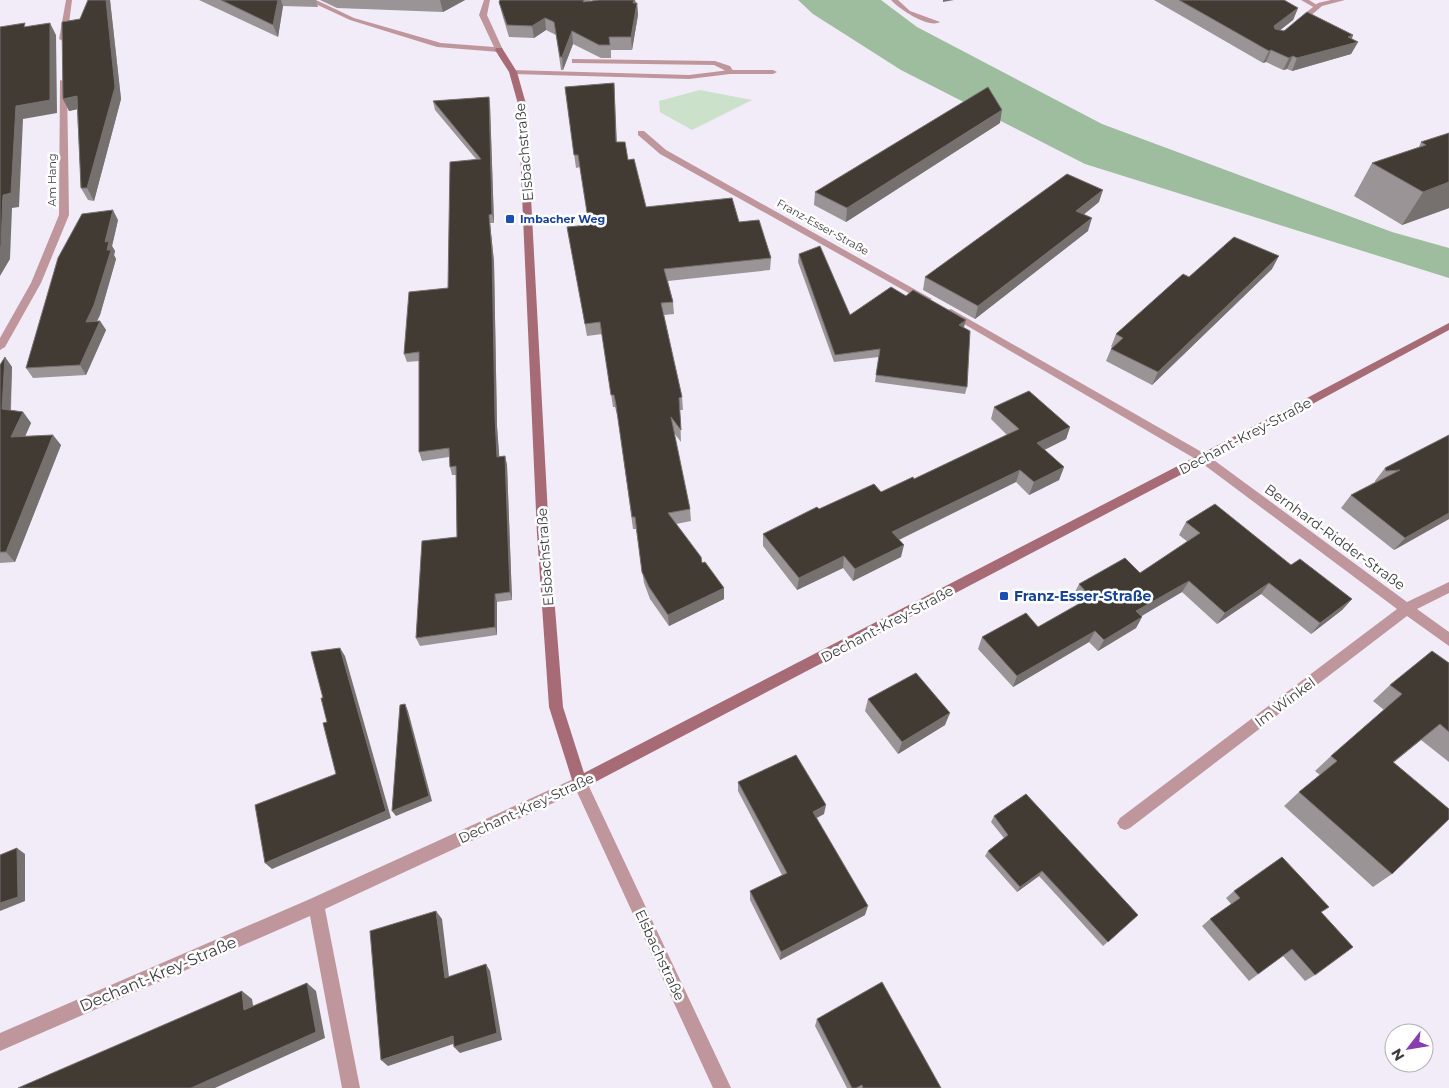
<svg xmlns="http://www.w3.org/2000/svg" width="1449" height="1088" font-family="Montserrat,sans-serif">
	<rect width="100%" height="100%" fill="#f1ecf8"/>
	<path fill="#cbe1ca" d="M700,90L752,100L692,130L660,112L659,101Z"/>
	<path fill="#9ebc9e" d="M798,0H881L917,27L1102,124L1392,232L1449,248V278L1085,164L901,70L813,14Z"/>
	<g fill="none" stroke-linecap="round" stroke-linejoin="round">
		<path fill="#c0969d" fill-rule="evenodd" d="M1301,0H1309L1320,7L1315,8Z
			M572,59L715,61L730,66L734,72L727,74L724,70L714,65L575,63H572Z"/>
		<path fill="#c0969d" fill-rule="evenodd" d="M66,0H72L67,39L63,41L59,39Z
			M307,0H316L354,18L441,43L494,47L479,15L484,0H490L487,15L503,50L499,52L437,47L350,20Z
			M891,0H898L910,11L940,22C929,29 899,9 891,0Z
			M1331,0H1345L1322,6L1300,25L1293,23L1318,3Z
			M510,70L689,75L730,70H773L777,72L773,74H730L689,79L513,74H510Z
			M60,80L67,82L69,215L41,283L5,347L0,350V338L31,283L59,215Z
			M638,131H644L666,150L932,299L927,302L923,301L660,154L638,135Z
			M951,309L1207,455L1407,602L1449,582V593L1417,609L1449,632V646L1407,616L1130,828L1125,830L1120,828L1117,823L1120,818L1397,609L1199,461L947,314V310Z
			M580,776L585,778L731,1088H713L577,792L325,909L360,1088H342L310,916L0,1051V1033L310,899Z"/>
		<path fill="#a76b75" fill-rule="evenodd" d="M496,48H502L517,72L526,104L549,534L563,707L584,773L1199,455L1449,323V330L1207,461L580,790L575,788L573,783L549,707L537,534L518,104L509,72L495,50Z"/>
	</g>
	<path fill="#9a9496" d="M88,0H110L121,99L94,201L88,200L81,188L77,109L69,111L80,19Z
		M199,0H316L318,7L283,6L278,37Z
		M320,0H465L443,12L337,8Z
		M500,0H590V1L635,0L636,3H637L638,15L632,50H611V58H601L573,44L563,70H561L556,35L546,30L534,38L509,37L502,14L499,2Z
		M1154,0H1284L1298,8L1293,20L1280,30L1353,35L1352,39L1358,42L1351,54L1292,71L1287,69L1283,70L1266,62L1263,63Z
		M614,83L617,142L628,160L646,207L739,222L771,258L770,270L668,281L673,302L674,314L664,315L682,397L683,410H680L681,442L674,433L690,509L691,521L676,524L702,563L724,599L669,626L650,599L644,583L636,529H633L618,418L615,407H613L602,334L587,336L567,227L589,225L580,167L576,168L565,87Z
		M489,97L490,105L494,223H490L494,262L497,426L499,457L505,456L507,465L512,600L497,602V635L420,646L416,638L457,537L456,475H452L450,467L449,457L422,461L419,452V361L407,362L404,354L448,288L476,159L435,110L433,101Z
		M1000,123L846,222L814,205L815,192Z
		M1449,133V208L1402,225L1354,196L1372,163L1419,147L1421,142Z
		M1099,202L1084,214L1088,231L975,319L923,290L925,277Z
		M118,220L112,246L115,251L114,255L116,259L100,315L97,321H100L106,330L86,375L33,378L26,368Z
		M799,254L850,315L964,327H963L967,387L965,394L875,382L879,357L834,362L798,262Z
		M1272,269L1152,385L1106,361L1111,349L1112,347H1111L1116,334L1189,277Z
		M5,357L12,367L11,410L23,412L31,423L25,436L61,445L15,562L0,563V365Z
		M994,407L1070,427L1066,439L1044,450L1064,467L1059,480L1029,495L1016,482L899,540L901,557L853,581L843,568L797,590L763,546V534L819,509L881,492L914,479L1007,435L991,419Z
		M1449,435V519L1394,550L1341,508L1351,495L1375,482V481L1385,468Z
		M1186,522L1291,565L1352,599L1342,610L1311,634L1261,594L1217,624L1182,592L1141,616L1142,617L1136,628L1098,651L1089,642L1013,687L978,649L982,637L1038,627L1080,603L1073,596L1079,584L1140,573L1188,542L1179,535Z
		M1449,663V762L1421,740L1393,763L1392,874L1373,887L1284,806L1299,792L1320,775L1315,771L1331,756L1384,710L1373,701L1390,685Z
		M868,699L945,725L898,754L865,711Z
		M738,782L824,814L816,818L865,915L780,960L750,900V891L782,875L738,791Z
		M994,816L1138,915L1103,946L1039,876L1017,892L985,856L988,851L1004,838L991,822Z
		M1234,891L1321,912L1315,975L1305,981L1283,956L1249,981L1202,926L1210,919L1231,904L1226,898Z
		M817,1019L941,1088H847L815,1026Z"/>
	<path fill="#76706f" d="M106,0H110L121,99L94,201L87,188Z
		M278,0H281L283,6L278,37L273,25Z
		M440,0H465L443,12Z
		M634,0H635L636,8L637,3L638,15L632,50L631,37Z
		M943,0H954L943,2Z
		M1298,8L1293,20L1269,39L1274,26Z
		M545,18L546,30L534,38L532,26Z
		M50,23L56,35L57,113L23,119L19,207L12,208L10,259L0,276V248L3,195L16,106Z
		M572,31L573,44L563,70L562,57Z
		M1353,35L1349,44L1358,42L1351,54L1292,71L1297,58Z
		M1271,50L1266,62L1263,63L1269,51Z
		M1293,56L1287,69L1283,70L1289,58Z
		M77,96L83,108L69,111L63,99Z
		M489,97L490,105L494,223L492,214Z
		M1002,110L1000,123L846,222L847,208Z
		M1449,182V208L1402,225L1423,192Z
		M1103,190L1099,202L1072,224L1076,211Z
		M113,210L118,220L112,246L115,251L114,255L116,259L100,315L92,331L86,322L107,250L105,242Z
		M489,215L490,223L494,262L497,426L500,466L497,457L495,417Z
		M1092,218L1088,231L975,319L978,306Z
		M1279,256L1272,269L1152,385L1158,372Z
		M966,320L964,327L957,332L959,325Z
		M100,321L106,330L86,375L80,365Z
		M5,357L12,367L10,420L2,409Z
		M23,412L31,423L20,448L11,437Z
		M1070,427L1066,439L1032,456L1037,443Z
		M53,435L61,445L15,562L6,552Z
		M505,456L507,465L512,600L510,592Z
		M1064,467L1059,480L1029,495L1034,482Z
		M1020,470L1016,482L890,544L892,532Z
		M1449,513V519L1394,550L1405,538Z
		M904,545L901,557L853,581L855,569Z
		M844,556L843,568L797,590L799,578Z
		M1189,581L1182,592L1130,623L1136,611Z
		M1269,583L1261,594L1217,624L1225,613Z
		M724,588V599L669,626L668,615Z
		M495,594L497,602V635L495,627Z
		M1352,599L1342,610L1311,634L1320,623Z
		M1142,617L1136,628L1098,651L1104,640Z
		M1095,631L1089,642L1013,687L1017,676Z
		M340,648L345,656L391,818L272,869L265,863L386,811Z
		M405,704L408,711L432,801L396,816L392,811Z
		M950,713L945,725L898,754L902,742Z
		M1440,724L1421,740L1375,777L1393,762Z
		M826,805L824,814L811,821L813,812Z
		M17,848L25,854V901L0,911V903Z
		M1042,871L1039,876L1017,892L1020,887Z
		M868,906L865,915L780,960L781,952Z
		M436,911L442,919L450,985L445,978Z
		M486,964L490,971L502,1040L460,1053L454,1047Z
		M307,983L316,991L325,1038L215,1088H191Z
		M242,991L252,999L255,1017L244,1010Z
		M453,1036L459,1042L388,1066L381,1060Z"/>
	<path fill="#423b34" stroke="#76706f" d="M88,0H106L115,87L87,188H81L77,96L63,99L62,22L80,19Z
		M221,0H278L273,25Z
		M500,0H584L583,2L599,0H634L633,3H637L631,37H609L610,45H599L572,31L562,57H560L554,22L545,18L532,26L507,25L499,2Z
		M1179,0H1284L1298,8L1274,26L1275,29L1284,31L1307,12L1353,35L1348,37L1358,42L1297,58L1293,56L1289,58L1271,50L1269,51Z
		M25,23L24,27L50,23V100L16,106L11,193L3,195L1,246L0,248V27Z
		M614,83L616,142H625L628,160L634,159L646,207L732,198L739,222L759,220L771,258L664,269L673,302L661,303L682,397L679,398L681,430L671,417L690,509L668,513L701,557L702,563L705,562L724,588L668,615L649,587L642,572L635,517H632L616,405L614,395H611L600,322L585,324L567,227L589,225L578,155H574L565,87Z
		M988,87L1002,110L847,208L815,192Z
		M489,97L492,214L489,215L492,253L495,417L497,457L505,456L510,592L495,594V627L416,638L422,541L457,537L456,466L450,467L449,448L419,452V352L404,354L409,292L448,288L450,162L481,159L433,101Z
		M1449,133V182L1423,192L1372,163L1426,145L1421,142Z
		M1067,174L1103,190L1076,211L1092,218L978,306L925,277Z
		M113,210L105,242L109,241L107,250H111L94,305L86,322L100,321L80,365L26,368L58,258L82,214Z
		M1234,237L1279,256L1158,372L1111,349L1123,338L1116,334L1183,274L1189,277Z
		M820,246L850,315L891,287L906,296L913,290L966,320L959,325L970,331L967,387L876,375L880,349L835,355L799,254Z
		M5,357L2,409L23,412L11,437L53,435L6,552H0V365Z
		M1029,391L1070,427L1037,443L1064,467L1034,482L1020,470L892,532L904,545L855,569L844,556L799,578L763,534L817,507L819,509L874,484L881,492L913,477L914,479L1019,429L994,407Z
		M1449,435V513L1405,538L1351,495L1400,470L1386,471L1385,468Z
		M1215,504L1291,565L1300,559L1352,599L1320,623L1269,583L1225,613L1189,581L1136,611L1142,617L1104,640L1095,631L1017,676L982,637L1026,613L1038,627L1091,597L1079,584L1125,558L1140,573L1200,533L1186,522Z
		M340,648L386,811L265,863L255,805L336,774L323,723L327,722L321,698H323L311,652Z
		M1432,651L1449,663V732L1440,724L1393,762L1449,809V819L1392,874L1299,792L1337,761L1331,756L1402,694L1390,685Z
		M916,673L950,713L902,742L868,699Z
		M405,704L429,796L392,811L400,705Z
		M796,755L826,805L813,812L868,906L781,952L750,891L787,873L738,782Z
		M1026,794L1138,915L1108,942L1042,871L1020,887L988,851L1008,835L994,816Z
		M17,848L18,897L0,903V855Z
		M1282,857L1329,907L1321,912L1353,947L1315,975L1292,949L1258,974L1210,919L1240,898L1234,891Z
		M436,911L445,978L486,964L497,1033L454,1047L453,1036L381,1060L370,931Z
		M882,982L941,1088H863L862,1085L856,1088H852L817,1019Z
		M307,983L316,1032L191,1088H18L242,991L244,1010Z"/>
	<g fill="#1a4fb4" stroke="#fff" stroke-width="2">
		<rect x="505" y="214" width="10" height="10" rx="2.5"/>
		<rect x="999" y="591" width="10" height="10" rx="2.5"/>
	</g>
	<g text-anchor="middle" dominant-baseline="central" stroke-width="5" stroke-linejoin="round" paint-order="stroke">
		<g font-size="11" fill="#3e3c40" stroke="#fff">
			<text transform="translate(52 180) rotate(-90)">Am Hang</text>
			<text transform="translate(823 227) rotate(29)">Franz-Esser-Straße</text>
		</g>
		<g font-size="11" font-weight="bold" fill="#164399" stroke="#fff" text-anchor="start">
			<text x="520" y="219">Imbacher Weg</text>
		</g>
		<g font-size="14" fill="#3e3c40" stroke="#fff">
			<text transform="translate(524 152) rotate(-95)">Elsbachstraße</text>
			<text transform="translate(1245 436) rotate(-28)">Dechant-Krey-Straße</text>
			<text transform="translate(1335 537) rotate(36)">Bernhard-Ridder-Straße</text>
			<text transform="translate(545 557) rotate(-94)">Elsbachstraße</text>
			<text transform="translate(887 624) rotate(-28)">Dechant-Krey-Straße</text>
			<text transform="translate(1285 702) rotate(-37)">Im Winkel</text>
			<text transform="translate(526 808) rotate(-25)">Dechant-Krey-Straße</text>
			<text transform="translate(660 955) rotate(65)">Elsbachstraße</text>
		</g>
		<g font-size="14" font-weight="bold" fill="#164399" stroke="#fff" text-anchor="start">
			<text x="1014" y="596">Franz-Esser-Straße</text>
		</g>
		<g font-size="16" fill="#3e3c40" stroke="#fff">
			<text transform="translate(158 974) rotate(-23)">Dechant-Krey-Straße</text>
		</g>
	</g>
	<g transform="translate(1409 1048) rotate(239)"><circle r="24" fill="#ffffff" stroke="#b2b1b3"/>
	<path d="M0-4L9 19L0 12L-9 19Z" fill="#883eb0"/>
	<text y="-8" font-size="14" font-weight="bold" text-anchor="middle" fill="#3e3c40">N</text>
	</g>
</svg>
